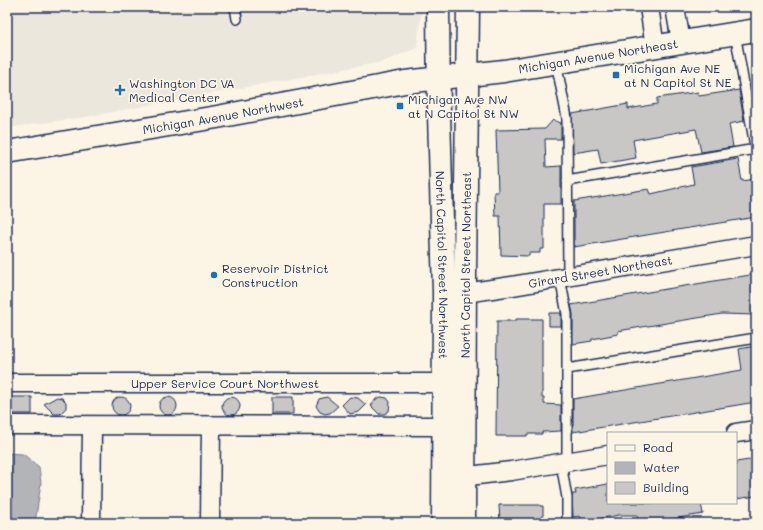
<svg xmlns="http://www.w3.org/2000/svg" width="763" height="530" font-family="Mali,sans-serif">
	<rect width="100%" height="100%" fill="#fcf5e5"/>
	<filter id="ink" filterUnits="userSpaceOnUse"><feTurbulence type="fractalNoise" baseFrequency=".025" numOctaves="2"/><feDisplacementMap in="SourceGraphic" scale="8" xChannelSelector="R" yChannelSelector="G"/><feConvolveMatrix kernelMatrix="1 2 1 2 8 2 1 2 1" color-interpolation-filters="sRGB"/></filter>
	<g filter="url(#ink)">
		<path fill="#ece7dc" d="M7,7H422L417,48L382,62L85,117L7,128Z"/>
		<path fill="#b2b4b8" stroke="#767f94" d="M7,453L23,454L39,467L41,483L35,523H7Z"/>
		<path fill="#c8c7c6" stroke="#1b2f5e" d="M756,87V110H755L751,88Z
			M739,90L744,121L729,124L733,147L701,152L696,129L633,140L636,158L601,164L598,149L573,153L572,114L628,104V109L657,104V98L698,92L699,96Z
			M553,120L561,123V139H545L546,167L561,166V204H544V249H540V253H529V256L501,255L500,216H495L494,192H498L496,130L545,129Z
			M738,159L742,181L756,179V217L574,247V201L649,189L651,194L694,184L691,167Z
			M756,274V315L722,314L648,326L618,331V334L592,339V341L573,344V314L571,305Z
			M549,313H561V326H549Z
			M516,319H542V398H544V404L561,405V431L542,432V434H527V436H496L497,321H516Z
			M756,346V402L573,432V399L742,370L739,349Z
			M11,397H32V414H11Z
			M57,397L62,398L66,402V408L60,414H54L44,404Z
			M272,397H293V414H272Z
			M327,397L338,406L330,413L325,414L320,412L316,406L319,399Z
			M350,397L358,398L366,405L359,412L350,414L342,405Z
			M381,397L387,398L390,402L389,411L385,414H379L371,406L376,399Z
			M112 406a9 9 0 1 1 18 0a9 9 0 1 1-18 0Z
			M222 406a9 9 0 1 1 18 0a9 9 0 1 1-18 0Z
			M159 406a9 9 0 1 1 18 0a9 9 0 1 1-18 0Z
			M756,459V496L736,499V462Z
			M608,484V503H701L703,514L648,523H638L637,515H619L598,519L599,523H582L580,516L573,517L572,494H576L575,490Z
			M499,505H540V506H543V523H500Z"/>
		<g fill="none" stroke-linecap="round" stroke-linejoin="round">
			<defs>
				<path id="lane" d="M235,7L237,19
					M735,33L756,152
					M556,62L567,118L568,276
					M567,181L756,149
					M560,278L567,314V462
					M567,369L756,338
					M561,463L567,498V523
					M753,523H756"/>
				<g id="street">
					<path d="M649,7L655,47"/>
					<path d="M675,7L681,42"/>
					<path id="s1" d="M451,292L465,293L512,286L756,245"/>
					<path id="s2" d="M7,383H443"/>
					<path d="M7,425L443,426"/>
					<path d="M736,433L756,430"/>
					<path d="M452,478L511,471L608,455"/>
					<path d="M91,523L92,426"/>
					<path d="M210,523L211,426"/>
				</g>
				<g id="secondary">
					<path id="s3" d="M7,152L217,117L405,82L504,71L756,30"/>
				</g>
				<g id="primary">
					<path id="s4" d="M438,7L439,114L444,292L443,523"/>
					<path id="s5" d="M464,523L465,276L468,7"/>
				</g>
			</defs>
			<use href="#lane" stroke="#1b2f5e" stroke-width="12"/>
			<use href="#street" stroke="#1b2f5e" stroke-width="21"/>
			<use href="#secondary" stroke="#1b2f5e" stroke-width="25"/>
			<use href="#primary" stroke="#1b2f5e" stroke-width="25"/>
			<use href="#lane" stroke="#fcf5e5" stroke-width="9"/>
			<use href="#street" stroke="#fcf5e5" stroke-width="18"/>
			<use href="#secondary" stroke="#fcf5e5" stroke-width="22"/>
			<use href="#primary" stroke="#fcf5e5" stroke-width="22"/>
		</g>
	</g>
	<g fill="#1f6fb2" stroke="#fcf5e5" stroke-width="1.5">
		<rect x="612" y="71" width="8" height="8" rx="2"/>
		<path d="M118 84h4v4h4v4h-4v4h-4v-4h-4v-4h4z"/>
		<rect x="396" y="102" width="8" height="8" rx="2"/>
		<circle cx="214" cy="275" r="4"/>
	</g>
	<g text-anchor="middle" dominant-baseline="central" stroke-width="3.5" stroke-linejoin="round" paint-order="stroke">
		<g font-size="12" fill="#1b2f5e" stroke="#fcf5e5">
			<text stroke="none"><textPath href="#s3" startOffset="599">Michigan Avenue Northeast</textPath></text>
			<text stroke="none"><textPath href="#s3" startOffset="219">Michigan Avenue Northwest</textPath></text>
			<text stroke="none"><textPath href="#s4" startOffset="258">North Capitol Street Northwest</textPath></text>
			<text stroke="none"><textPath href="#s5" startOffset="258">North Capitol Street Northeast</textPath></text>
			<text stroke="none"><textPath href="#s1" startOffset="151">Girard Street Northeast</textPath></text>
			<text stroke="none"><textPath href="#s2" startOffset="218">Upper Service Court Northwest</textPath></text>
		</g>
		<g font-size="12" fill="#1b2f5e" stroke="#fcf5e5" text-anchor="start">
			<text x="624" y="68">Michigan Ave NE<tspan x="624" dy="14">at N Capitol St NE</tspan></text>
			<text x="129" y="83">Washington DC VA<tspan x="129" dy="14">Medical Center</tspan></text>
			<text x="408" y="99">Michigan Ave NW<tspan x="408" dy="14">at N Capitol St NW</tspan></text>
			<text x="222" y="268">Reservoir District<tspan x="222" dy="14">Construction</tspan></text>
		</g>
	</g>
	<rect width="763" height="530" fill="none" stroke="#fcf5e5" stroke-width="24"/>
	<rect x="12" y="12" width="739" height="506" fill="none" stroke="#1b2f5e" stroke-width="1.5" filter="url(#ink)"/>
	<rect x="607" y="432" width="130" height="72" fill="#fcf5e5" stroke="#a2a6af"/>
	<rect x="615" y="445" width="20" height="6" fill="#fcf5e5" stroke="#a2a6af"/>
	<text x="643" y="452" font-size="12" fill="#1b2f5e">Road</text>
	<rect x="615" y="462" width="20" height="12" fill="#b2b4b8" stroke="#a2a6af"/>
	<text x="643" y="472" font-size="12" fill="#1b2f5e">Water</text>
	<rect x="615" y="482" width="20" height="12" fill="#c8c7c6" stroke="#a2a6af"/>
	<text x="643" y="492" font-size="12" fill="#1b2f5e">Building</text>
</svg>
